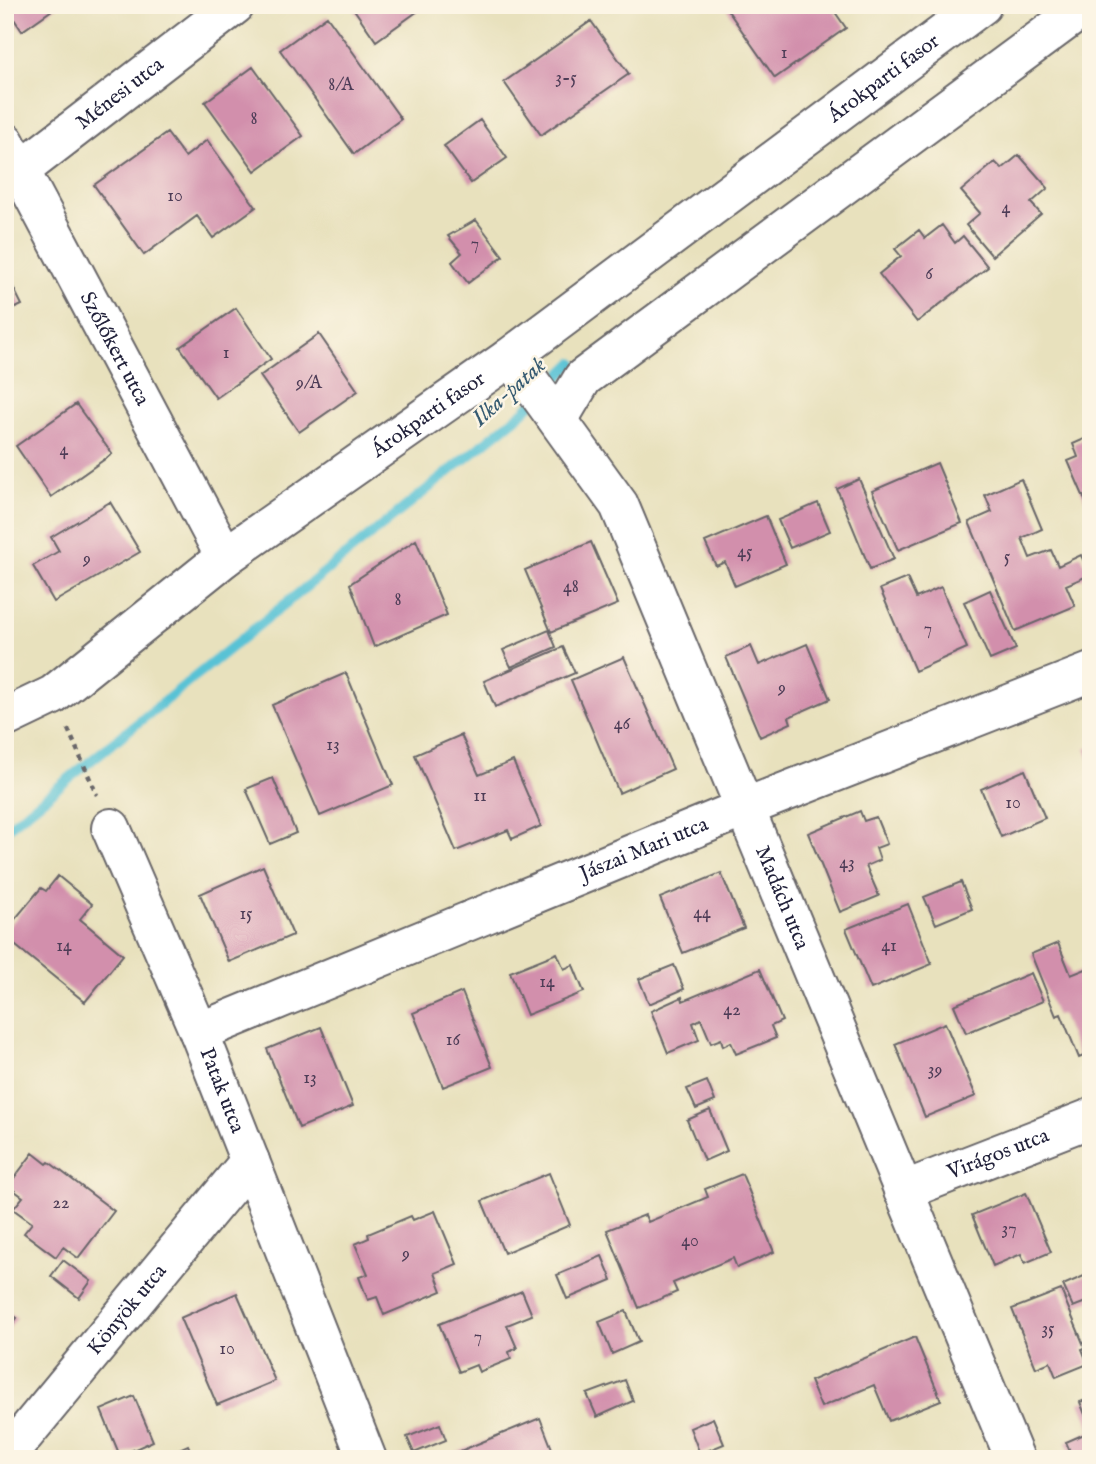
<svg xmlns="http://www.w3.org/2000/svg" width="1096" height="1464" font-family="'IM FELL English',serif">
	<rect width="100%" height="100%" fill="#fcf5e5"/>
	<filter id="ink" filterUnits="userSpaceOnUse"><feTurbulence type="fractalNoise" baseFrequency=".0143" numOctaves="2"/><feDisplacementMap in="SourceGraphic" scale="14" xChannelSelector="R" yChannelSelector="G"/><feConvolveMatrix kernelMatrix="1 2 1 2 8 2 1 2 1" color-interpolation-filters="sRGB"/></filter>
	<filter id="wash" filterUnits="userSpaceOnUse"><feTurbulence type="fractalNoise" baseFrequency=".00686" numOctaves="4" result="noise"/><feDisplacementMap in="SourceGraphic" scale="28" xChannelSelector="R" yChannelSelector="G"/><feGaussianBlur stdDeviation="1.57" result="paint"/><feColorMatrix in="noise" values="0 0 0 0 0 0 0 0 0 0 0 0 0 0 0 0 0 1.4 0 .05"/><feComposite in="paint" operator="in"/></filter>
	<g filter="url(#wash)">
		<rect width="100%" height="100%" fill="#e8e1bd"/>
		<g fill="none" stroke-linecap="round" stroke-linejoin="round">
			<path stroke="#59c2d5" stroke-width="10" d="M5,830L523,412L573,363"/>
		</g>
		<g id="blocks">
			<path fill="#d28fac" d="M15,5H59L22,31L8,10Z
				M351,5H414L418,11L376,41Z
				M724,5H830L846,28L775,78Z
				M327,16L401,119L354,154L280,50Z
				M591,21L629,74L541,135L504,82Z
				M253,67L303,136L255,171L205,102Z
				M480,120L507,158L471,183L444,146Z
				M167,133L185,157L207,140L256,207L213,238L197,216L144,255L94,185Z
				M1019,155L1048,188L1031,203L1041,214L992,256L966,225L980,213L961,191L995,162L1002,169Z
				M476,220L503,256L468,283L452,262L462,253L448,236Z
				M942,225L955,243L963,236L988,267L917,322L879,274L901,256L895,249L919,230L925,238Z
				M5,271L22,305L5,313Z
				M236,308L271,359L216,398L180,347Z
				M319,334L358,391L299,432L260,376Z
				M76,404L112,454L51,497L16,446Z
				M1091,436V514L1068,461L1078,457L1073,444Z
				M937,463L962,523L898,550L872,491Z
				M859,479L894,559L870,569L837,489Z
				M1021,479L1042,529L1022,538L1030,558L1051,550L1058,566L1081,555L1090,575L1066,585L1075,606L1015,631L969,522L992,512L985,495Z
				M110,502L140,552L54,602L33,566L59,551L51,537Z
				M818,503L830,531L790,548L778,520Z
				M766,516L786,564L735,586L725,562L716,566L705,542Z
				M416,540L447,615L374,647L350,584Z
				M591,542L618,604L551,632L525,570Z
				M907,578L916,598L941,587L967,648L915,671L880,589Z
				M990,590L1016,649L990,660L964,602Z
				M549,630L556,647L511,667L503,650Z
				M807,644L830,699L789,717L791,723L760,737L726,657L751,646L759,665Z
				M563,647L575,673L495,707L484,681Z
				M624,657L673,769L619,793L571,680Z
				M346,673L393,785L320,816L272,705Z
				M461,735L479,775L513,761L541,826L512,839L508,830L456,851L415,755Z
				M1091,746V764L1085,749Z
				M1025,770L1045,818L1001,837L981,789Z
				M273,778L296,833L270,844L246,789Z
				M860,811L864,821L876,817L887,844L876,848L880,860L866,866L879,896L840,912L808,833Z
				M263,866L293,935L229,962L200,894Z
				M721,873L744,928L683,953L660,898Z
				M58,876L92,904L80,919L123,955L85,1002L5,937V931L41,888L46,891Z
				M961,882L972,909L936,924L924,897Z
				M908,904L932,964L871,989L846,929Z
				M1058,943L1071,975L1091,967V1053L1079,1058L1061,1014L1056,1016L1031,954Z
				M557,953L564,969L573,965L584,992L527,1015L510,972Z
				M674,965L684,989L649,1004L639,979Z
				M760,969L782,1021L771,1026L776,1038L736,1054L731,1042L723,1046L721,1039L711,1043L701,1019L693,1023L699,1040L668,1053L651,1011L682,997L683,1001Z
				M1031,973L1043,1001L966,1033L954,1005Z
				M462,992L492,1067L443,1087L413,1013Z
				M945,1023L976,1096L925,1117L895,1044Z
				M321,1027L353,1106L299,1128L267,1049Z
				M707,1081L715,1101L696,1109L687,1089Z
				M710,1110L727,1151L704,1161L687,1120Z
				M33,1153L47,1164L49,1162L114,1211L78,1258L63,1247L56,1257L24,1233L32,1223L13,1209L23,1197L8,1186Z
				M549,1173L570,1225L504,1253L482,1201Z
				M742,1174L774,1252L737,1268L733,1258L673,1283L677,1292L639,1308L607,1230L645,1215L648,1222L708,1197L705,1189Z
				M1026,1193L1051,1252L1025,1263L1021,1254L993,1266L972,1215Z
				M435,1211L457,1264L435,1273L442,1291L384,1315L377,1297L368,1300L359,1277L368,1274L355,1244L369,1238L368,1234L411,1216L413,1220Z
				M602,1256L612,1280L567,1299L557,1275Z
				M63,1260L91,1281L79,1298L51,1276Z
				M1091,1273V1300L1073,1307L1063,1285Z
				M1061,1290L1085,1348L1082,1349L1088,1364L1056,1377L1050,1362L1036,1368L1012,1309Z
				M522,1291L532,1315L507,1325L517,1348L509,1352L511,1359L479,1372L476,1365L459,1372L439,1324Z
				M237,1293L275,1381L217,1405L180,1318Z
				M5,1309L17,1318L5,1334Z
				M626,1311L639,1342L612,1354L599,1322Z
				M915,1337L941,1400L889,1421L874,1385L821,1407L810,1381Z
				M625,1380L633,1401L597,1417L587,1394Z
				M134,1396L153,1441L120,1456L101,1410Z
				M1091,1398V1429L1080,1402Z
				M540,1418L556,1459H441Z
				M713,1418L724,1444L700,1454L690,1428Z
				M440,1424L446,1440L414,1453L407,1437Z
				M1091,1431V1459H1073L1066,1442Z
				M188,1445L194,1459H157Z"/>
		</g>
	</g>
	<g filter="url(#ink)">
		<use href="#blocks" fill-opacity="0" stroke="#676568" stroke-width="2"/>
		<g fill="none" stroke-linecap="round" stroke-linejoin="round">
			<defs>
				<g id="minor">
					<path id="s1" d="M5,142L225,557"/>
					<path id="s2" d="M5,182L235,5"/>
					<path id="s3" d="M509,358L525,375L619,505L1015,1459"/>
					<path d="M558,420L583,378L1087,5"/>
					<path id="s4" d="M5,718L53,695L225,557L509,358L982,5"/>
					<path id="s5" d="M111,828L199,1032L367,1459"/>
					<path id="s6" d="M199,1032L744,808L1091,672"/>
					<path id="s7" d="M903,1191L1091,1118"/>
					<path id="s8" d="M5,1458L250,1161"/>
				</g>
			</defs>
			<use href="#minor" stroke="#676568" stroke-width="42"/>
			<path stroke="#676568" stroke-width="4.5" stroke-dasharray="5 5" stroke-linecap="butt" d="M68,729L97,795"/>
			<use href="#minor" stroke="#fff" stroke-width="38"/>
		</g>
	</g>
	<g text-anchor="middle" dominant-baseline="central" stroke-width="5" stroke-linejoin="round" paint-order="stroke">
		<g font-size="18" fill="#4e3d57">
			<text x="784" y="53">1</text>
			<text x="566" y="78">3-5</text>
			<text x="341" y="85">8/A</text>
			<text x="254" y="119">8</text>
			<text x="175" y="196">10</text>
			<text x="1006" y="208">4</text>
			<text x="475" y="244">7</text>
			<text x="929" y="274">6</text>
			<text x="226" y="353">1</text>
			<text x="309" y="383">9/A</text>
			<text x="64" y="450">4</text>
			<text x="745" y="552">45</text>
			<text x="1007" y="557">5</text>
			<text x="87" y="559">9</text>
			<text x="571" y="587">48</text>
			<text x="398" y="600">8</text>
			<text x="928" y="629">7</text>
			<text x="782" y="688">9</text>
			<text x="622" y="724">46</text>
			<text x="333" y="745">13</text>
			<text x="480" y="796">11</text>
			<text x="1013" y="803">10</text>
			<text x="847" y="863">43</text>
			<text x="702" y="913">44</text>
			<text x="246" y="914">15</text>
			<text x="64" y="946">14</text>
			<text x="889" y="946">41</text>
			<text x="547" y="982">14</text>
			<text x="732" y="1010">42</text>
			<text x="453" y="1040">16</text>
			<text x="935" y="1070">39</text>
			<text x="310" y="1078">13</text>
			<text x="61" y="1203">22</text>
			<text x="1009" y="1229">37</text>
			<text x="690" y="1241">40</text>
			<text x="406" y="1254">9</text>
			<text x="1048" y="1329">35</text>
			<text x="478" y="1337">7</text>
			<text x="227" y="1349">10</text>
		</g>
		<g font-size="21" fill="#22223b" stroke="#fcf5e5">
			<text stroke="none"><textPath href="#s4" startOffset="1088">Árokparti fasor</textPath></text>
			<text stroke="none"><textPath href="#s2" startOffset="145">Ménesi utca</textPath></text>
			<text stroke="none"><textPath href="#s1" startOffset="234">Szőlőkert utca</textPath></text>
			<text stroke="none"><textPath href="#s4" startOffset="522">Árokparti fasor</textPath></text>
			<text stroke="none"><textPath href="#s6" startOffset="481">Jászai Mari utca</textPath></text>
			<text stroke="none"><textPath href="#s3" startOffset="609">Madách utca</textPath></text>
			<text stroke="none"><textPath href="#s5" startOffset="285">Patak utca</textPath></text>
			<text stroke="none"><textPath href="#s7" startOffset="102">Virágos utca</textPath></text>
			<text stroke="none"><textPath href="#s8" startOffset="192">Könyök utca</textPath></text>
		</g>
		<g font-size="23" font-style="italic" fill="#355a71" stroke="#fcf5e5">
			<text transform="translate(509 392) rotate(-42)">Ilka-patak</text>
		</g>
	</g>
	<rect width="1096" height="1464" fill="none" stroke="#fcf5e5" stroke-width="28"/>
</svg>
